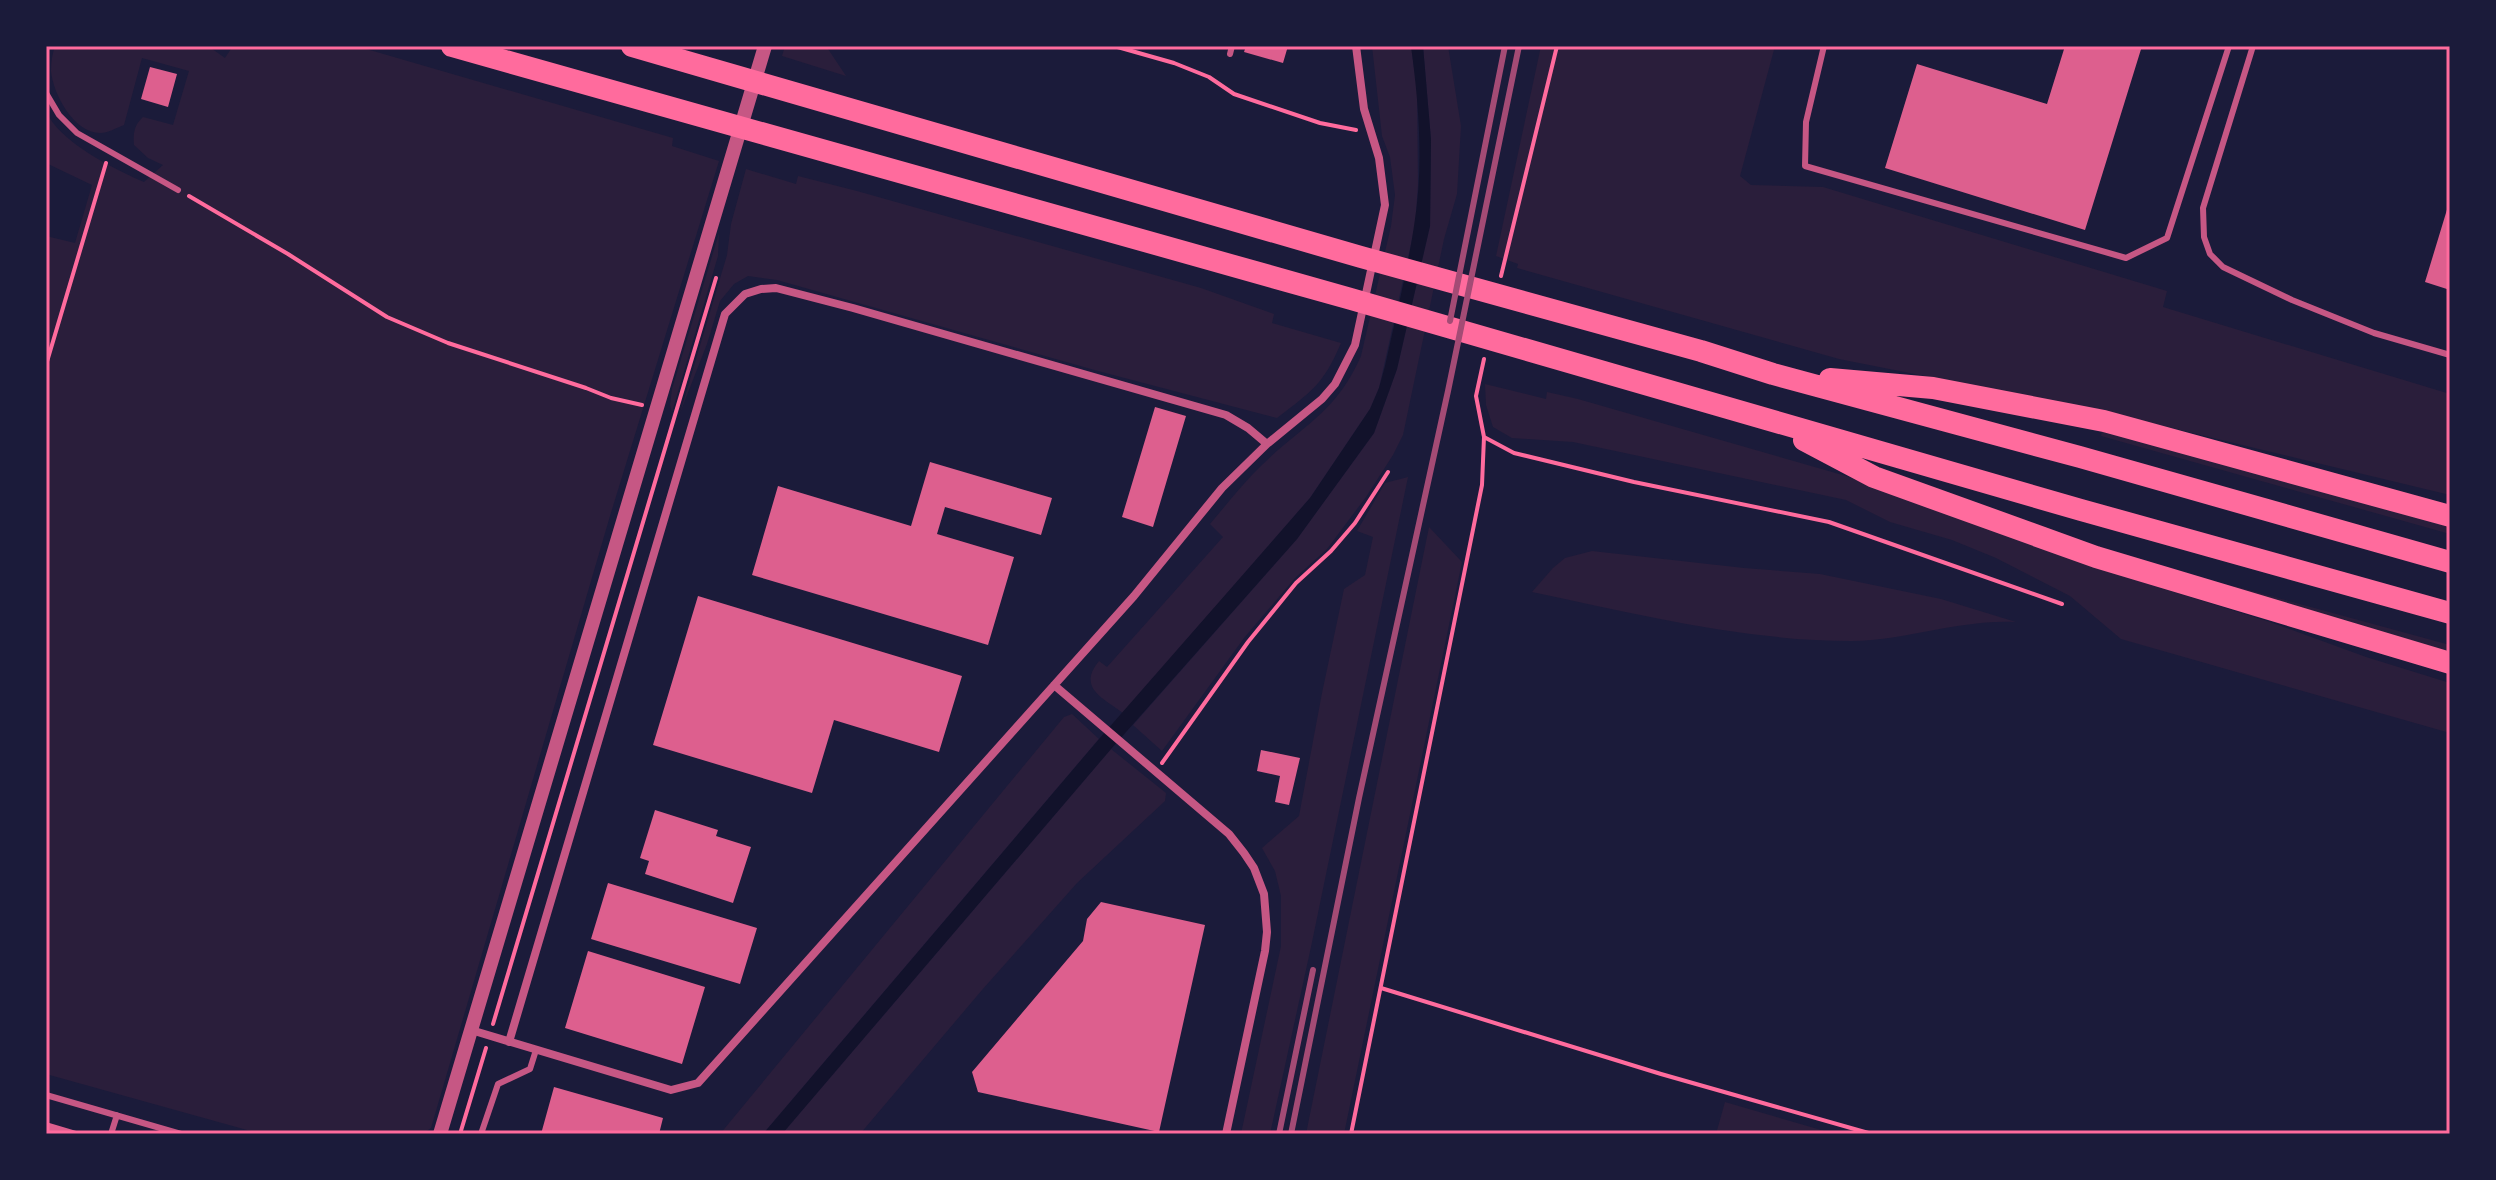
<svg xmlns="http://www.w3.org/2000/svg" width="2496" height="1180" font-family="'Asap Condensed',sans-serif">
	<rect width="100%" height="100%" fill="#1b1b3a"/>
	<path fill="#2a1e3b" d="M55,46H208L225,58L233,46H356L673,138L672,146L719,161L610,516L431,1128L422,1134H261L46,1074V236L75,243L92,185L46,163V111C59,142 114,169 144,182L163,165L148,158L134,145C133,134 134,125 143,117L173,125L189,71L142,58L124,125C116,128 108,133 100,133C74,133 53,94 51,71C51,62 52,55 55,46Z
		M785,46H826L846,76L782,56Z
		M1372,46H1411L1417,89L1418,185L1415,226L1379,388L1370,409L1310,498L1123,713C1103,698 1077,688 1099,661L1107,667L1223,537L1210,524C1227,504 1244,482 1263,464C1304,424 1336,413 1361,356L1391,226L1395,195L1390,157L1382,136Z
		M1423,46H1448L1461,126L1457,194L1444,239L1403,435L1393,455L1366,497L1327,549L1295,578L1244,638L1162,751L1133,725L1297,539L1374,433L1397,369L1430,226L1431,140Z
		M1541,46H1775L1740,176L1751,185L1823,187L2167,291L2163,307L2450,394V495L2105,412L1839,359L1517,268L1518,264L1496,256Z
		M746,169L796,184L798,176L857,191L1201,288L1274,314L1272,323L1341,343C1323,385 1312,391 1277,418L1098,371L777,280L748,276L734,284L720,301L707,344L680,413L727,255L731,224Z
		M719,233L718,256L672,412L670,405L672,389Z
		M1485,384L1546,399L1547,392L1578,399L1846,476L2142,582L2270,622L2366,657L2450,683V733L2121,639L2070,596L1996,558L1952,540L1890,522L1846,500L1573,442L1512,438L1493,427L1486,405Z
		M2102,430L2450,526V534L2101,436Z
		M1408,477L1311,947L1270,1134H1241L1281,946V896L1275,871L1262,848L1299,816L1322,693L1344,589L1365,575L1373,537L1357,531L1385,483Z
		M1429,527L1462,562L1344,1134H1306Z
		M1592,551L1744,568L1820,574L1941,599L2016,622C1961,619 1908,640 1852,641C1744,641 1637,614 1532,592L1553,568L1565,558Z
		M2234,586L2450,645V653L2233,591Z
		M1072,714L1099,739L763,1134H720L1064,717Z
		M1111,749L1166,793L1165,801L1077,883L982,990L860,1134H782Z
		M1725,1102L1835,1134H1716Z"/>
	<path fill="#12122b" d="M1411,46H1423L1431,140L1430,226L1397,369L1374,433L1297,539L1111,749L782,1134H763L1099,739L1310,498L1370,409L1379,388L1385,366C1395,320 1407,273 1414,226C1424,167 1419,105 1411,46Z"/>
	<path fill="#dd5f8e" d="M1246,46H1288L1283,63L1244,52Z
		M2065,46H2142L2085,230L1885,168L1917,64L2047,104Z
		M150,67L177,74L168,107L141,99Z
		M2449,203H2450V290L2425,282Z
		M1155,407L1186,416L1153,527L1122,517Z
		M930,462L1052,498L1041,535L945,507L937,534L1014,557L988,645L752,575L778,486L911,526Z
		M698,596L962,676L939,752L834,720L812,793L653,745Z
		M1261,750L1300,758L1289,805L1275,802L1280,776L1257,771Z
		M655,810L718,830L716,836L751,847L733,903L645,874L649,861L640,858Z
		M608,883L757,928L740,984L591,939Z
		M1101,902L1205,925L1159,1132L978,1092L972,1072L1083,941L1087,919Z
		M588,951L705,987L682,1064L565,1028Z
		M554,1087L663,1118L659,1134H541Z
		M46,1122L83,1133V1134H46Z"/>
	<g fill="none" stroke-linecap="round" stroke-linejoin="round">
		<path stroke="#ff6b9d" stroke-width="4" d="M1114,46L1174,63L1209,77L1234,94L1320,123L1356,130
			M189,196L288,254L387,317L448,343L586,388L611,398L642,405
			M1501,276L1557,46
			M46,365L106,163
			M1484,437L1514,453L1634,482L1829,522L2062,604
			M1162,763L1248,642L1296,583L1331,551L1355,523L1388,472
			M1381,988L1661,1074L1872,1134
			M493,1024L716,278
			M460,1134L486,1048
			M1351,1134L1482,485L1484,437L1476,396L1484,359"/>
		<path stroke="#c65784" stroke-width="6" d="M1824,46L1806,122L1805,166L2126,258L2167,238L2229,46
			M2253,46L2203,208L2204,237L2210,254L2223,267L2292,300L2374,333L2450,355
			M1230,54L1232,46
			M46,93L59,115L77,133L178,190
			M46,1095L181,1134
			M111,1134L117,1115
			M481,1134L498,1084L530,1069L536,1050"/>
		<path stroke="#c65784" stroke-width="8" d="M1054,685L1229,834L1244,853L1254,868L1264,894L1267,932L1265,951L1226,1134
			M471,1030L671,1090L698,1083L1134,596L1222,488L1267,444L1322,399L1335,384L1355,345L1385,205L1379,158L1364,109L1356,46
			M509,1042L725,314L745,294L761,289L776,288L853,308L1226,415L1248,428L1267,444"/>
		<path stroke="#c65784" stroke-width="14" d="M440,1134L765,46"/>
		<path stroke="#ff6b9d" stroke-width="22" d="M452,46L1351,299L2081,510L2450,613
			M632,46L1361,257L1701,351L1773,374L2080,457L2450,562
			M1830,379L1933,388L2104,421L2450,516
			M1804,440L1874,477L2096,557L2450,663"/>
		<path stroke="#a44b75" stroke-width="6" d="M1450,321L1505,46
			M1279,1134L1313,970
			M1291,1134L1359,798L1448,391L1519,46"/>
	</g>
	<rect width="2496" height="1180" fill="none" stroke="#1b1b3a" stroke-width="96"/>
	<rect x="48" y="48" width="2400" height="1084" fill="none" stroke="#ff6b9d" stroke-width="3"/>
</svg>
